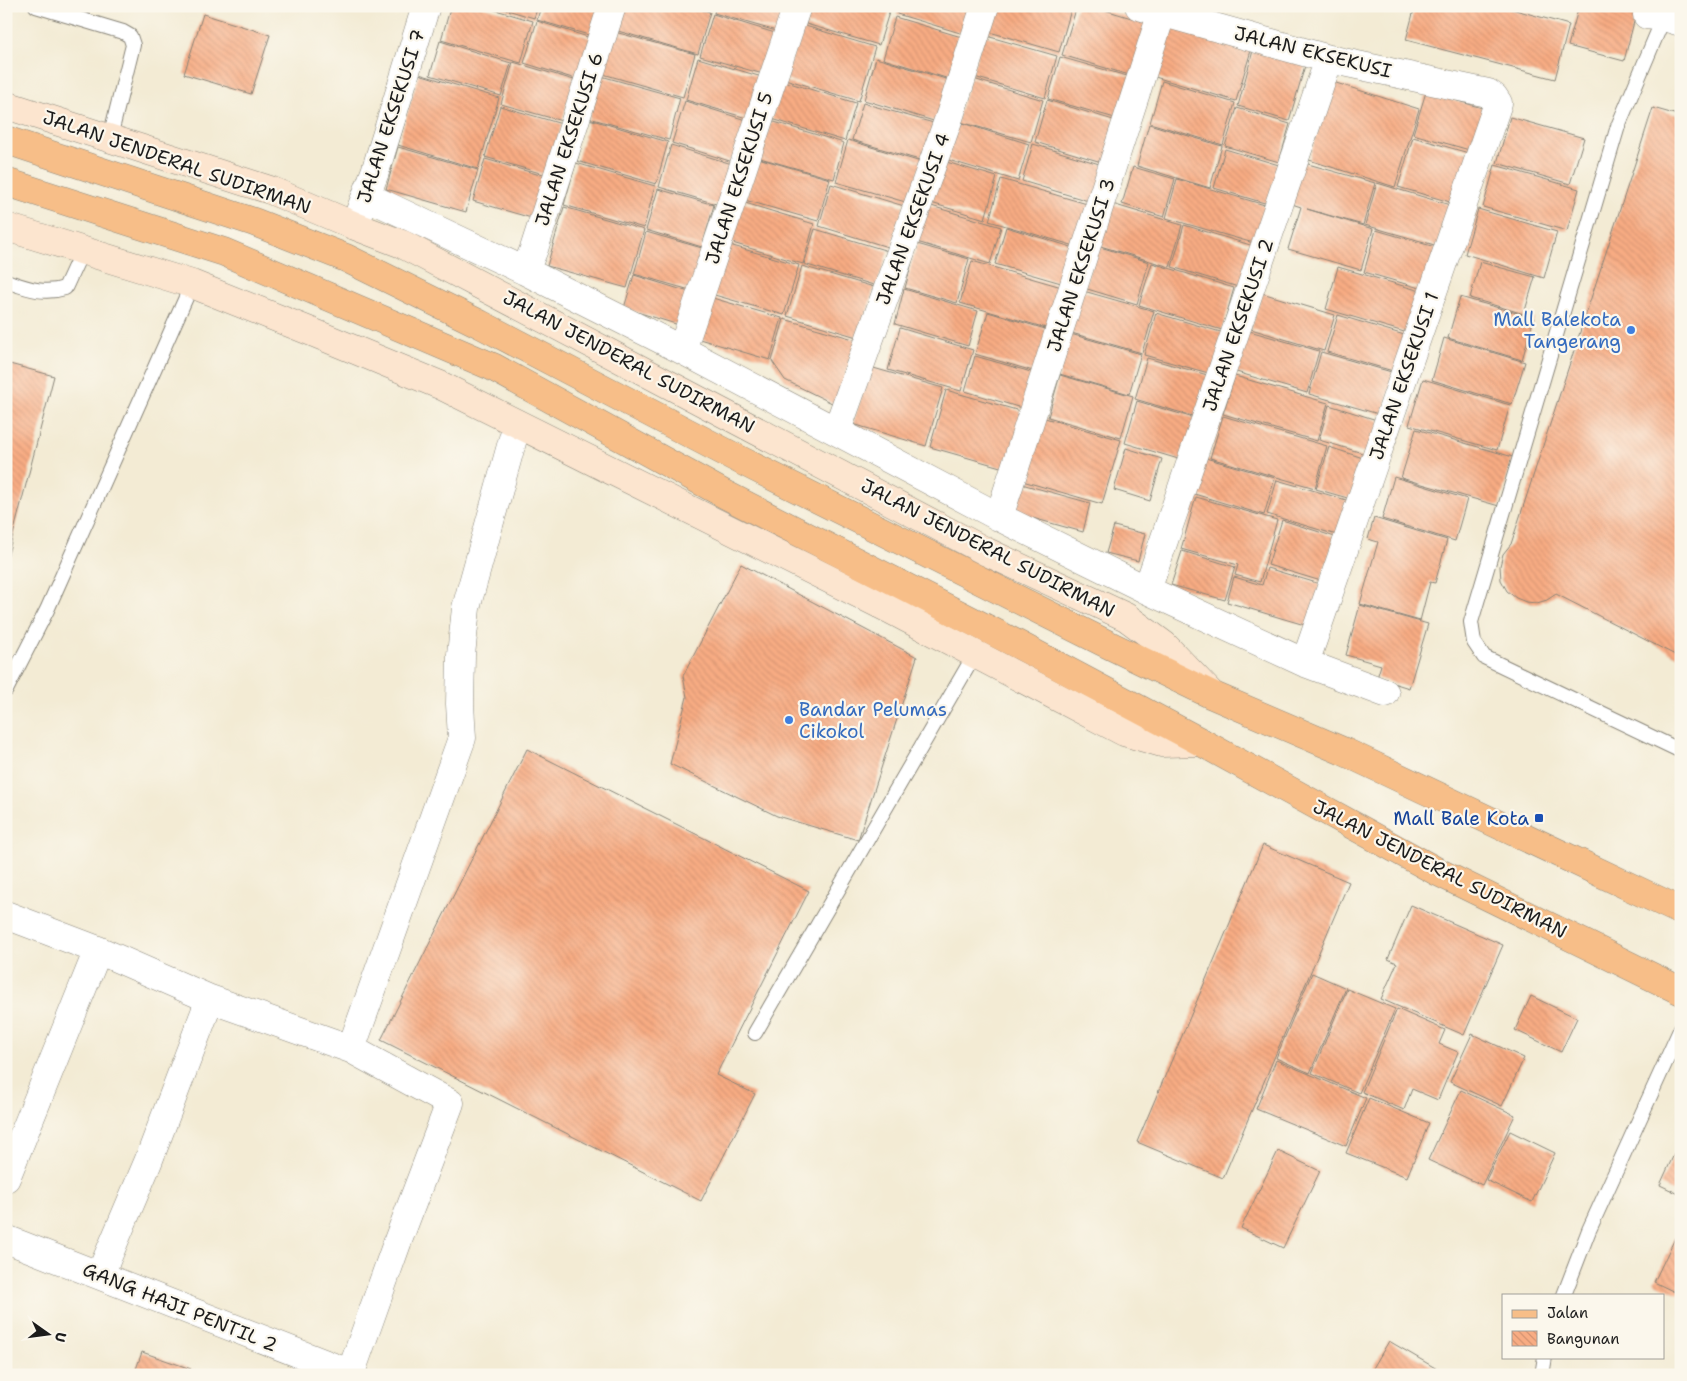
<svg xmlns="http://www.w3.org/2000/svg" width="1687" height="1381" font-family="'Shantell Sans',sans-serif">
	<defs>
		<pattern id="building-back-hatch" width="6" height="6" patternUnits="userSpaceOnUse" patternTransform="scale(1.25)"><rect width="6" height="6" fill="#f8ac83"/><path d="M-1 5l2 2M0 0l6 6M5-1l2 2" fill="none" stroke="#d49371"/></pattern>
	</defs>
	<rect width="100%" height="100%" fill="#fbf7ec"/>
	<filter id="ink" filterUnits="userSpaceOnUse"><feTurbulence type="fractalNoise" baseFrequency=".02" numOctaves="2"/><feDisplacementMap in="SourceGraphic" scale="10" xChannelSelector="R" yChannelSelector="G"/><feConvolveMatrix kernelMatrix="1 2 1 2 8 2 1 2 1" color-interpolation-filters="sRGB"/></filter>
	<filter id="wash" filterUnits="userSpaceOnUse"><feTurbulence type="fractalNoise" baseFrequency=".0096" numOctaves="4" result="noise"/><feDisplacementMap in="SourceGraphic" scale="20" xChannelSelector="R" yChannelSelector="G"/><feGaussianBlur stdDeviation="1.12" result="paint"/><feColorMatrix in="noise" values="0 0 0 0 0 0 0 0 0 0 0 0 0 0 0 0 0 1.4 0 .05"/><feComposite in="paint" operator="in"/></filter>
	<g filter="url(#wash)">
		<rect width="100%" height="100%" fill="#f3ebd4"/>
		<g id="blocks">
			<path fill="url(#building-back-hatch)" d="M451,6H482L533,21L521,63L441,40Z
				M494,6H538L534,18Z
				M541,6H600L592,36L537,20Z
				M625,6H690L710,12L698,54L618,31Z
				M700,6H712L711,10Z
				M716,6H790L783,33L714,13Z
				M811,6H891L879,45L806,24Z
				M899,6H979L970,36L897,14Z
				M994,6H1072L1059,52L986,31Z
				M1077,6H1092L1151,24L1136,77L1062,55Z
				M1415,6H1501L1569,25L1555,79L1406,40Z
				M1579,6H1638L1624,61L1568,46Z
				M203,14L270,35L251,94L184,74Z
				M713,14L775,33L763,74L700,56Z
				M895,17L968,39L956,81L883,59Z
				M537,21L591,38L579,80L524,63Z
				M1171,24L1252,47L1236,101L1155,77Z
				M802,25L875,47L859,101L785,79Z
				M615,32L695,54L683,97L603,74Z
				M983,35L1057,56L1045,98L971,76Z
				M440,41L511,63L501,96L430,75Z
				M1254,47L1306,62L1289,121L1238,106Z
				M1060,57L1134,78L1122,120L1048,99Z
				M698,58L762,77L750,119L686,100Z
				M876,58L949,80L937,122L864,100Z
				M513,62L574,80L562,121L501,104Z
				M419,74L499,98L478,169L398,145Z
				M601,76L680,98L669,140L589,118Z
				M970,78L1043,100L1031,142L957,121Z
				M783,81L856,103L845,141L772,119Z
				M1162,81L1235,103L1223,145L1150,123Z
				M1333,82L1419,109L1395,187L1309,160Z
				M1426,92L1486,109L1473,151L1413,134Z
				M1047,100L1120,122L1108,164L1035,142Z
				M685,101L749,121L736,163L672,143Z
				M863,103L937,124L926,162L852,140Z
				M500,106L562,124L547,175L485,157Z
				M1237,108L1290,124L1279,162L1225,146Z
				M1653,108L1681,116V658L1556,594L1547,600L1537,603L1526,602L1516,598L1507,591L1501,580L1500,566L1503,554L1511,544Z
				M1510,117L1584,138L1570,184L1497,163Z
				M589,119L668,142L656,184L577,161Z
				M771,121L844,143L834,179L760,158Z
				M956,121L1029,144L1018,181L945,159Z
				M1149,124L1222,146L1210,188L1137,166Z
				M1413,137L1472,154L1457,204L1398,187Z
				M848,140L921,162L909,203L836,182Z
				M1033,144L1106,166L1095,203L1022,181Z
				M671,145L735,165L723,206L659,187Z
				M398,147L478,170L466,212L386,189Z
				M1225,149L1279,165L1268,204L1214,188Z
				M758,158L830,179L818,221L745,200Z
				M485,159L547,177L535,219L473,201Z
				M943,161L997,177L985,219L931,203Z
				M1301,162L1375,183L1363,225L1307,209L1373,229L1361,270L1288,249L1301,207L1289,203Z
				M576,163L655,186L644,228L564,205Z
				M1495,165L1579,189L1567,231L1483,207Z
				M1133,167L1175,179L1164,217L1122,204Z
				M1001,179L1094,206L1082,248L989,221Z
				M1177,179L1268,206L1257,244L1166,218Z
				M1377,183L1450,205L1438,246L1365,225Z
				M831,184L904,206L891,248L819,226Z
				M658,189L714,205L702,247L646,230Z
				M742,202L814,224L803,264L729,242Z
				M1109,203L1182,225L1170,267L1097,245Z
				M928,205L1001,227L990,264L917,242Z
				M564,207L644,230L627,288L547,266Z
				M1478,209L1557,232L1544,278L1465,254Z
				M1184,225L1257,247L1245,289L1172,267Z
				M1006,227L1078,249L1068,285L995,264Z
				M815,229L888,251L877,286L804,264Z
				M1376,230L1442,249L1430,291L1364,272Z
				M646,232L702,248L690,290L634,274Z
				M726,244L799,265L784,315L711,294Z
				M917,244L969,259L957,303L905,288Z
				M1097,246L1149,262L1137,304L1084,288Z
				M972,261L1065,288L1053,330L960,303Z
				M1480,262L1535,277L1524,314L1470,298Z
				M1152,263L1234,288L1222,330L1139,305Z
				M802,266L874,287L860,338L787,316Z
				M1338,267L1424,292L1411,334L1326,309Z
				M634,275L689,292L679,325L624,308Z
				M904,289L978,311L968,346L895,324Z
				M1080,290L1154,311L1142,353L1068,332Z
				M1262,293L1335,315L1324,351L1251,329Z
				M709,297L782,318L770,360L696,338Z
				M1460,297L1534,318L1522,360L1448,338Z
				M988,312L1052,331L1040,373L975,354Z
				M1156,313L1224,333L1212,374L1144,355Z
				M1338,315L1411,337L1400,373L1327,352Z
				M784,319L857,340L836,405L785,380L772,361Z
				M900,328L973,350L961,391L888,370Z
				M1246,330L1319,351L1307,393L1233,371Z
				M1067,333L1141,354L1129,394L1056,373Z
				M1444,338L1525,362L1512,404L1432,380Z
				M1321,352L1395,373L1382,415L1309,394Z
				M975,356L1038,374L1028,410L965,391Z
				M1147,358L1211,376L1199,418L1135,399Z
				M6,363L54,376L7,558L6,557Z
				M870,367L943,388L926,446L853,424Z
				M1060,375L1133,396L1121,438L1048,417Z
				M1235,376L1328,403L1317,441L1223,414Z
				M1423,379L1510,405L1497,450L1409,425Z
				M946,390L1027,413L1011,470L930,447Z
				M1137,401L1197,419L1185,461L1125,443Z
				M1329,405L1380,421L1369,455L1319,440Z
				M1038,416L1121,440L1102,504L1019,480Z
				M1223,416L1327,446L1315,488L1210,458Z
				M1416,429L1513,457L1499,506L1401,478Z
				M1329,447L1363,458L1351,499L1316,489Z
				M1126,448L1162,459L1150,501L1114,490Z
				M1202,457L1275,478L1264,515L1191,493Z
				M1394,477L1467,499L1455,541L1382,519Z
				M1277,480L1350,501L1340,536L1267,514Z
				M1018,483L1090,503L1083,532L1011,512Z
				M1196,497L1277,520L1260,582L1235,575L1238,565L1181,549Z
				M1374,518L1447,540L1435,583L1430,582L1420,621L1360,604L1378,542L1368,539Z
				M1282,520L1335,537L1321,581L1268,565Z
				M1114,526L1145,534L1138,561L1106,553Z
				M1182,551L1235,567L1225,600L1171,585Z
				M741,564L917,657L858,840L777,816L670,764L687,697L683,676Z
				M1267,568L1320,584L1308,626L1227,602L1234,577L1262,585Z
				M1360,605L1428,624L1409,688L1377,678L1381,665L1346,655Z
				M527,749L809,891L716,1075L755,1094L701,1201L381,1040Z
				M1263,845L1349,882L1223,1178L1137,1142Z
				M1411,905L1503,945L1464,1035L1381,999L1397,963L1388,959Z
				M1312,973L1346,988L1310,1073L1276,1058Z
				M1347,989L1395,1009L1359,1093L1312,1073Z
				M1531,996L1577,1018L1561,1052L1515,1030Z
				M1397,1009L1445,1030L1439,1044L1458,1052L1438,1100L1412,1089L1404,1110L1362,1092Z
				M1472,1034L1524,1058L1502,1106L1450,1082Z
				M1276,1060L1366,1098L1346,1146L1256,1109Z
				M1461,1090L1515,1115L1482,1185L1428,1160Z
				M1369,1098L1429,1123L1407,1177L1346,1153Z
				M1510,1131L1555,1153L1532,1202L1486,1180Z
				M1681,1139V1195L1660,1185Z
				M1278,1151L1320,1171L1283,1248L1241,1228Z
				M1677,1234L1681,1236V1295L1654,1282Z
				M1389,1341L1437,1369L1434,1375H1369Z
				M142,1352L191,1369L189,1375H134Z"/>
		</g>
	</g>
	<g filter="url(#ink)">
		<use href="#blocks" fill-opacity="0" stroke="#888478" stroke-width="1"/>
		<g fill="none" stroke-linecap="round" stroke-linejoin="round">
			<defs>
				<path id="lane" d="M36,6L123,32L130,36L133,45L110,137
					M1664,17L1618,126L1471,622L1474,642L1484,657L1681,751
					M6,281C27,288 43,295 65,288L82,251
					M6,690L47,610L192,284
					M755,1033L975,654
					M1564,1295L1589,1230L1681,1028
					M1542,1375L1545,1357"/>
				<path id="street" d="M1139,6L1329,59L1488,93L1494,97L1498,103L1305,663
					M1647,15L1664,17L1681,22
					M366,196L525,271L682,350L999,517L1147,590L1305,663L1385,693
					M359,214L375,172L426,6
					M525,271L534,249L612,6
					M682,350L797,6
					M837,430L950,115L985,6
					M999,517L1164,6
					M1147,590L1329,59
					M6,915L98,950L210,999L351,1049L450,1103L397,1243L350,1375
					M351,1049L462,738L460,704L461,655L466,608L517,424
					M6,1178L98,950
					M6,1239L354,1375
					M100,1275L148,1162L210,999"/>
				<path id="secondary" d="M6,105L270,190L355,226L402,244L987,552L1126,617L1164,645L1210,693
					M6,227L192,284L307,330L440,385L891,610L1124,732L1162,743L1201,742"/>
				<path id="primary" d="M6,140L254,222L346,258L480,324L744,462L1101,641L1212,695L1345,752L1681,911
					M6,182L224,252L493,367L726,495L1011,641L1201,742L1438,872L1681,991"/>
			</defs>
			<use href="#lane" stroke="#888478" stroke-width="16"/>
			<use href="#street" stroke="#888478" stroke-width="29"/>
			<use href="#secondary" stroke="#888478" stroke-width="29"/>
			<use href="#primary" stroke="#888478" stroke-width="29"/>
			<use href="#lane" stroke="#fff" stroke-width="14"/>
			<use href="#street" stroke="#fff" stroke-width="28"/>
			<use href="#secondary" stroke="#fce5cf" stroke-width="28"/>
			<use href="#primary" stroke="#f7be88" stroke-width="28"/>
		</g>
	</g>
	<g fill="#3f7fe0" stroke="#fbf7ec" stroke-width="2">
		<circle cx="1631" cy="330" r="5"/>
		<circle cx="789" cy="720" r="5"/>
	</g>
	<rect fill="#1a4fb4" stroke="#fbf7ec" stroke-width="2" x="1534" y="813" width="10" height="10" rx="2.5"/>
	<g text-anchor="middle" dominant-baseline="central" stroke-width="4.5" stroke-linejoin="round" paint-order="stroke">
		<g font-size="19" fill="#1c1c1c" stroke="#fbf7ec">
			<text transform="translate(1313 52) rotate(14)">JALAN EKSEKUSI</text>
			<text transform="translate(391 116) rotate(-72)">JALAN EKSEKUSI 7</text>
			<text transform="translate(569 139) rotate(-72)">JALAN EKSEKUSI 6</text>
			<text transform="translate(177 162) rotate(19)">JALAN JENDERAL SUDIRMAN</text>
			<text transform="translate(739 178) rotate(-72)">JALAN EKSEKUSI 5</text>
			<text transform="translate(913 219) rotate(-70)">JALAN EKSEKUSI 4</text>
			<text transform="translate(1081 265) rotate(-72)">JALAN EKSEKUSI 3</text>
			<text transform="translate(1238 325) rotate(-71)">JALAN EKSEKUSI 2</text>
			<text transform="translate(629 362) rotate(28)">JALAN JENDERAL SUDIRMAN</text>
			<text transform="translate(1404 376) rotate(-71)">JALAN EKSEKUSI 1</text>
			<text transform="translate(988 548) rotate(27)">JALAN JENDERAL SUDIRMAN</text>
			<text transform="translate(1440 869) rotate(27)">JALAN JENDERAL SUDIRMAN</text>
			<text transform="translate(180 1307) rotate(22)">GANG HAJI PENTIL 2</text>
		</g>
		<g font-size="19" fill="#366cbe" stroke="#fbf7ec" text-anchor="end">
			<text x="1621" y="319">Mall Balekota<tspan x="1621" dy="22">Tangerang</tspan></text>
			<text x="799" y="709" text-anchor="start">Bandar Pelumas<tspan x="799" dy="22">Cikokol</tspan></text>
		</g>
		<g font-size="19" fill="#164399" stroke="#fbf7ec" text-anchor="end">
			<text x="1529" y="818">Mall Bale Kota</text>
		</g>
	</g>
	<rect width="1687" height="1381" fill="none" stroke="#fbf7ec" stroke-width="25"/>
	<rect x="1502" y="1294" width="162" height="65" fill="#fbf7ec" stroke="#a29f99"/>
	<rect x="1512" y="1310" width="25" height="8" fill="#f7be88" stroke="#a29f99"/>
	<text x="1547" y="1318" font-size="15" fill="#1c1c1c">Jalan</text>
	<rect x="1512" y="1331" width="25" height="15" fill="url(#building-back-hatch)" stroke="#a29f99"/>
	<text x="1547" y="1344" font-size="15" fill="#1c1c1c">Bangunan</text>
	<g transform="translate(48 1334) rotate(104)" stroke="#fbf7ec" stroke-width="4" paint-order="stroke">
	<path d="M0-4L9 19L0 12L-9 19Z" fill="#1c1c1c"/>
	<text y="-8" font-size="14" font-weight="bold" text-anchor="middle" fill="#1c1c1c">U</text>
	</g>
</svg>
